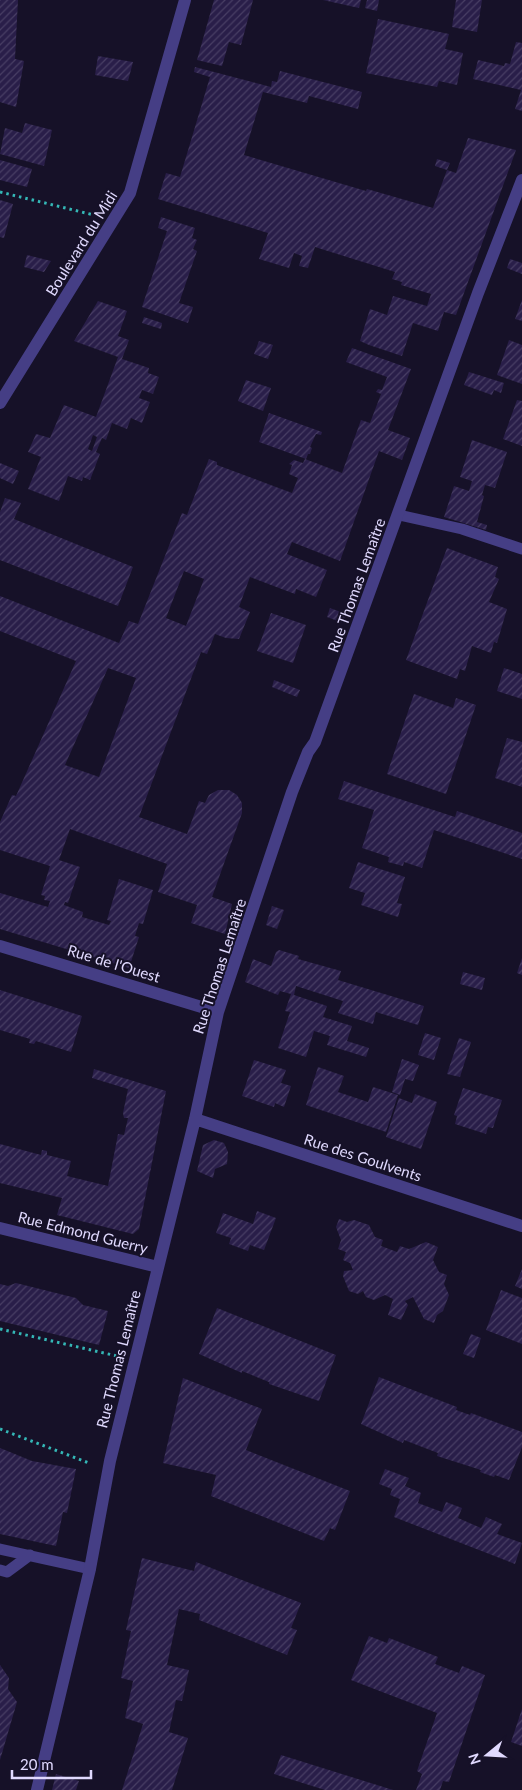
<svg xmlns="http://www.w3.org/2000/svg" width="522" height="1790" font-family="Lato,sans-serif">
	<defs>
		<pattern id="building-hatch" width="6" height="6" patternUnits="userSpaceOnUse" patternTransform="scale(1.25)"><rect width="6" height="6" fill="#291e49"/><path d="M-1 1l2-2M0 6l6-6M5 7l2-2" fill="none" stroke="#483e64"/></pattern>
	</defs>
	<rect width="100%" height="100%" fill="#161128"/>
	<path fill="url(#building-hatch)" fill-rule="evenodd" d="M0,0H18L15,59L24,61L16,107L0,102Z
		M214,0H253L241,45L229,42L222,66L197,60Z
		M323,0H361L359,8Z
		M367,0H379L377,11L365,8Z
		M456,0H482L477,32L452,27Z
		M378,19L449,34L445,49L463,53L457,85L439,81L437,87L366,73Z
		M516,42L522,43V111L515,109L521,90L473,79L478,60L504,66L505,63L510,64Z
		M98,56L133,62L128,81L95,75Z
		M195,67L271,87L272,81L277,82L280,71L362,92L358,109L309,96L307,103L263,92L244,155L366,191L367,189L433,208L447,170L435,166L437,159L450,163L447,170L456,173L468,138L516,150L456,315L444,312L438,331L413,323L402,356L369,345L360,341L370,309L387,315L393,296L427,306L431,294L401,285L402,282L392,279L395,272L315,247L308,268L299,266L302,256L294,253L289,268L259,259L268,233L158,199L166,173L180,177L210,77L194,72Z
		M25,123L52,130L44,166L0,154L5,128L22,133Z
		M0,160L32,169L27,187L0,180Z
		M0,200L13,204L4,238L0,237Z
		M161,217L195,228L192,238L197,240L193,249L197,251L179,303L193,307L188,323L142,307L167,231L158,228Z
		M27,255L51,261L44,272L24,267Z
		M510,259L522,263V274L507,268Z
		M522,300V321L515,319Z
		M98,301L127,311L118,336L129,340L122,359L149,368L148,373L159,377L153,394L142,390L139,398L150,402L142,423L131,418L127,429L112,423L106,440L102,438L96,452L100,454L90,480L83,477L82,481L68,476L59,501L28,489L41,457L28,452L36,434L50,438L64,405L96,417L118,357L74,341ZM93,435L97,437L92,451L88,449Z
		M144,317L162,323L161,329L142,323Z
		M509,340L522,345V384L497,375Z
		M259,341L273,345L268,359L254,354Z
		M352,348L411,369L388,430L410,438L402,460L379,451L340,561L292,542L287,554L327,570L316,597L296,589L295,594L250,577L239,607L250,612L239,639L226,638L215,634L207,654L201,652L139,817L187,834L199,801L205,803L209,795L218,790H229L237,795L242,803V813L212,897L232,904L225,934L191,923L197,905L158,892L167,864L70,829L59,860L80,867L68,903L65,902L64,905L83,912L82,917L109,925L111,921L107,920L119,879L153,890L143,924L139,923L135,936L139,937L129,968L0,929V893L48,907L50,901L44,900L45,896L41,895L50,866L0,850V822L12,795L16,796L76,661L0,631V596L119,643L129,621L138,624L182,513L187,515L209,459L217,462V465L292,493L298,478L289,474L292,465L289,464L294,460L303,463L305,459L342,473L361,420L370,423L381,394L376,392L378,389L382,390L387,377L346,362ZM184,571L204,579L186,626L166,618ZM108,668L136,678L99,777L65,765Z
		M469,372L504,383L501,393L494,390L492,395L464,385Z
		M246,380L271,388L263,411L238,401Z
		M517,400L522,401V446L503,439Z
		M269,413L322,432L321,435L316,434L310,447L312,448L310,454H308L306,459L259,442Z
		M472,440L507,452L495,488L485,485L482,495L484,496L477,522L487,525L486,530L444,517L454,486L469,491L472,481L460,477Z
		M0,463L19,471L13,484L0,478Z
		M5,498L21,503L14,519L133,567L118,606L0,560V512Z
		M447,548L498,567L495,577L499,579L489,602L507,609L497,643L494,642L491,653L472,646L465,671L460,669L457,679L406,660Z
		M330,608L346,614L343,623L327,617Z
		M271,613L306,625L293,663L257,651Z
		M504,668L522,674V699L497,691Z
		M274,680L300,690L297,697L272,687Z
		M414,694L453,708L456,698L476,705L446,794L387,774Z
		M507,738L522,742V787L495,778Z
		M344,781L455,817L457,811L522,833V859L434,830L422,868L404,862L403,866L388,862L389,857L362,848L374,810L338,799Z
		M358,862L405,877L397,903L402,904L398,917L361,905L365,893L349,888Z
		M272,906L284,910L277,929L266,925Z
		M279,950L299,956L298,959L341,971L338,980L424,1006L418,1025L376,1012L373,1024L338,1013L343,1001L296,986L294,995L327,1006L323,1017L352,1026L347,1041L369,1048L366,1057L327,1045L330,1036L314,1031L306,1057L278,1048L290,1012L285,1011L291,994L280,991L278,995L245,982L253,959L271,966L276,952Z
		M522,958V975L517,973Z
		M463,972L485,978L482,990L460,984Z
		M0,990L82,1016L71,1052L36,1041L34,1044L29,1043L30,1039L0,1030Z
		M425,1033L441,1038L434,1060L418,1055Z
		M459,1038L471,1042L460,1077L447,1074Z
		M402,1059L419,1065L413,1081L405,1079L400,1095L392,1092Z
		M254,1060L286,1070L281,1083L291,1086L284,1107L275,1103L274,1107L242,1096Z
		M318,1067L344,1076L338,1092L368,1102L373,1087L398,1095L386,1132L306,1105Z
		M94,1069L166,1091L139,1229L133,1234L57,1215L62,1198L0,1183V1144L41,1155L42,1150L47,1151V1155L71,1161L67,1176L108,1186L118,1134L124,1135L128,1118H124L123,1113L128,1089L92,1078Z
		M463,1088L502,1100L493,1128L488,1127L486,1134L455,1124L457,1116L454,1115Z
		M415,1094L437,1102L421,1149L386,1137L399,1098L412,1103Z
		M214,1140L224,1143L228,1152L227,1164L215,1169L213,1178L197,1171L203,1145Z
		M257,1211L276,1218L264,1250L250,1245L248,1251L229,1244L231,1238L216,1233L223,1213L253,1224Z
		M339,1219L347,1222L354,1220L369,1225L375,1237L383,1240L381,1246L397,1252L400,1246L409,1249L426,1242L438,1247L433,1260L439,1272L447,1275L444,1284L449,1295L443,1311L437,1315L434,1323L424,1319L413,1297L405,1301L408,1305L401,1320L388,1315L393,1299L385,1295L374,1300L366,1297L363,1291L358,1294L349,1291L343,1276L344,1271L353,1270L350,1263L343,1260L346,1252L338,1249L341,1240L336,1227Z
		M522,1269V1289L515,1286Z
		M16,1283L76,1298L83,1305L108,1311L99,1345L0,1321V1284L8,1286Z
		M501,1290L522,1298V1344L486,1330Z
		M217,1308L336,1355L319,1401L269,1384V1382L242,1371V1373L199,1354Z
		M471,1334L481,1338L474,1358L463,1354Z
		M379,1377L457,1407L456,1410L470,1415L471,1413L522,1432V1447L509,1480L495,1475L494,1477L480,1472L481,1470L437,1456L438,1453L404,1440L403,1443L361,1424Z
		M183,1378L262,1409L246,1450L350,1491L335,1530L330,1528L324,1541L211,1496L216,1475L163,1463Z
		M0,1448L32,1461L76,1469L67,1513L63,1512L56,1546L0,1534Z
		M385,1469L409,1478L405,1486L421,1493L418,1503L442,1512L446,1502L462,1508L458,1518L481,1528L486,1517L502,1524L497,1534L522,1543L515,1564L394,1517L400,1499L390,1495L392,1489L379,1484Z
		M142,1558L194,1571L196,1562L301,1603L291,1628L297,1630L287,1655L199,1620L200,1614L179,1609L167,1665L189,1670L182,1701L176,1700L169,1732L188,1738L172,1790H122L143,1724L125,1718L133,1681L121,1678L131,1631L126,1630Z
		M369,1636L387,1643L389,1638L438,1657L435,1664L459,1673L462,1666L485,1675L449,1782L443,1781L440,1790H416L422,1774L417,1771L437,1713L351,1680Z
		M0,1665L9,1678L8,1689L17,1702L0,1760Z
		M522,1709V1746L511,1742Z
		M281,1755L393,1790H325L274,1774Z
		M56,1774L79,1781L76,1790H52Z"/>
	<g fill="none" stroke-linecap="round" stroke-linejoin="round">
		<path stroke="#34b7b6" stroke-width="3" stroke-dasharray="2.5 4" stroke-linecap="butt" d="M0,192L94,215
			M0,1329L117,1356
			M0,1429L89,1463"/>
		<path stroke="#453e85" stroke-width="11" d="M399,515L462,529L522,549
			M0,1549L90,1569
			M0,1570L7,1572L30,1555"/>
		<path stroke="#453e85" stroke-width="12" d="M0,403L130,193L185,0
			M0,946L218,1012
			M195,1119L522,1226
			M0,1228L158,1267
			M37,1790L90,1569L110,1461L195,1119L218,1012L292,792L308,752L315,742L478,293L522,180"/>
	</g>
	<g text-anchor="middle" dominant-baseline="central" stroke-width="4" stroke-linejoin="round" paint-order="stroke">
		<g font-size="15" fill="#e0d9fe" stroke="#161128">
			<text transform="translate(81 243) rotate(-58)">Boulevard du Midi</text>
			<text transform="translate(356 585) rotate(-70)">Rue Thomas Lemaître</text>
			<text transform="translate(114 963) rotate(17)">Rue de l'Ouest</text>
			<text transform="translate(219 966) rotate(-72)">Rue Thomas Lemaître</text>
			<text transform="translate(363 1157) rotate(18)">Rue des Goulvents</text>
			<text transform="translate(83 1232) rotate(14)">Rue Edmond Guerry</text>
			<text transform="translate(118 1359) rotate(-76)">Rue Thomas Lemaître</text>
		</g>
	</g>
	<g transform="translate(487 1755) rotate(252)" stroke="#161128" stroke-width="4" paint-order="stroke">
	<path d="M0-4L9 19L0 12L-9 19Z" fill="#e0d9fe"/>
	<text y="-8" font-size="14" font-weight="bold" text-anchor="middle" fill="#e0d9fe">N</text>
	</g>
	<path d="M12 1770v8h79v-8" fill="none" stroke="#e0d9fe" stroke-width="2.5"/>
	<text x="20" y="1770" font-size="15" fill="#e0d9fe" stroke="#161128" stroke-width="4" paint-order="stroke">20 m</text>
</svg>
